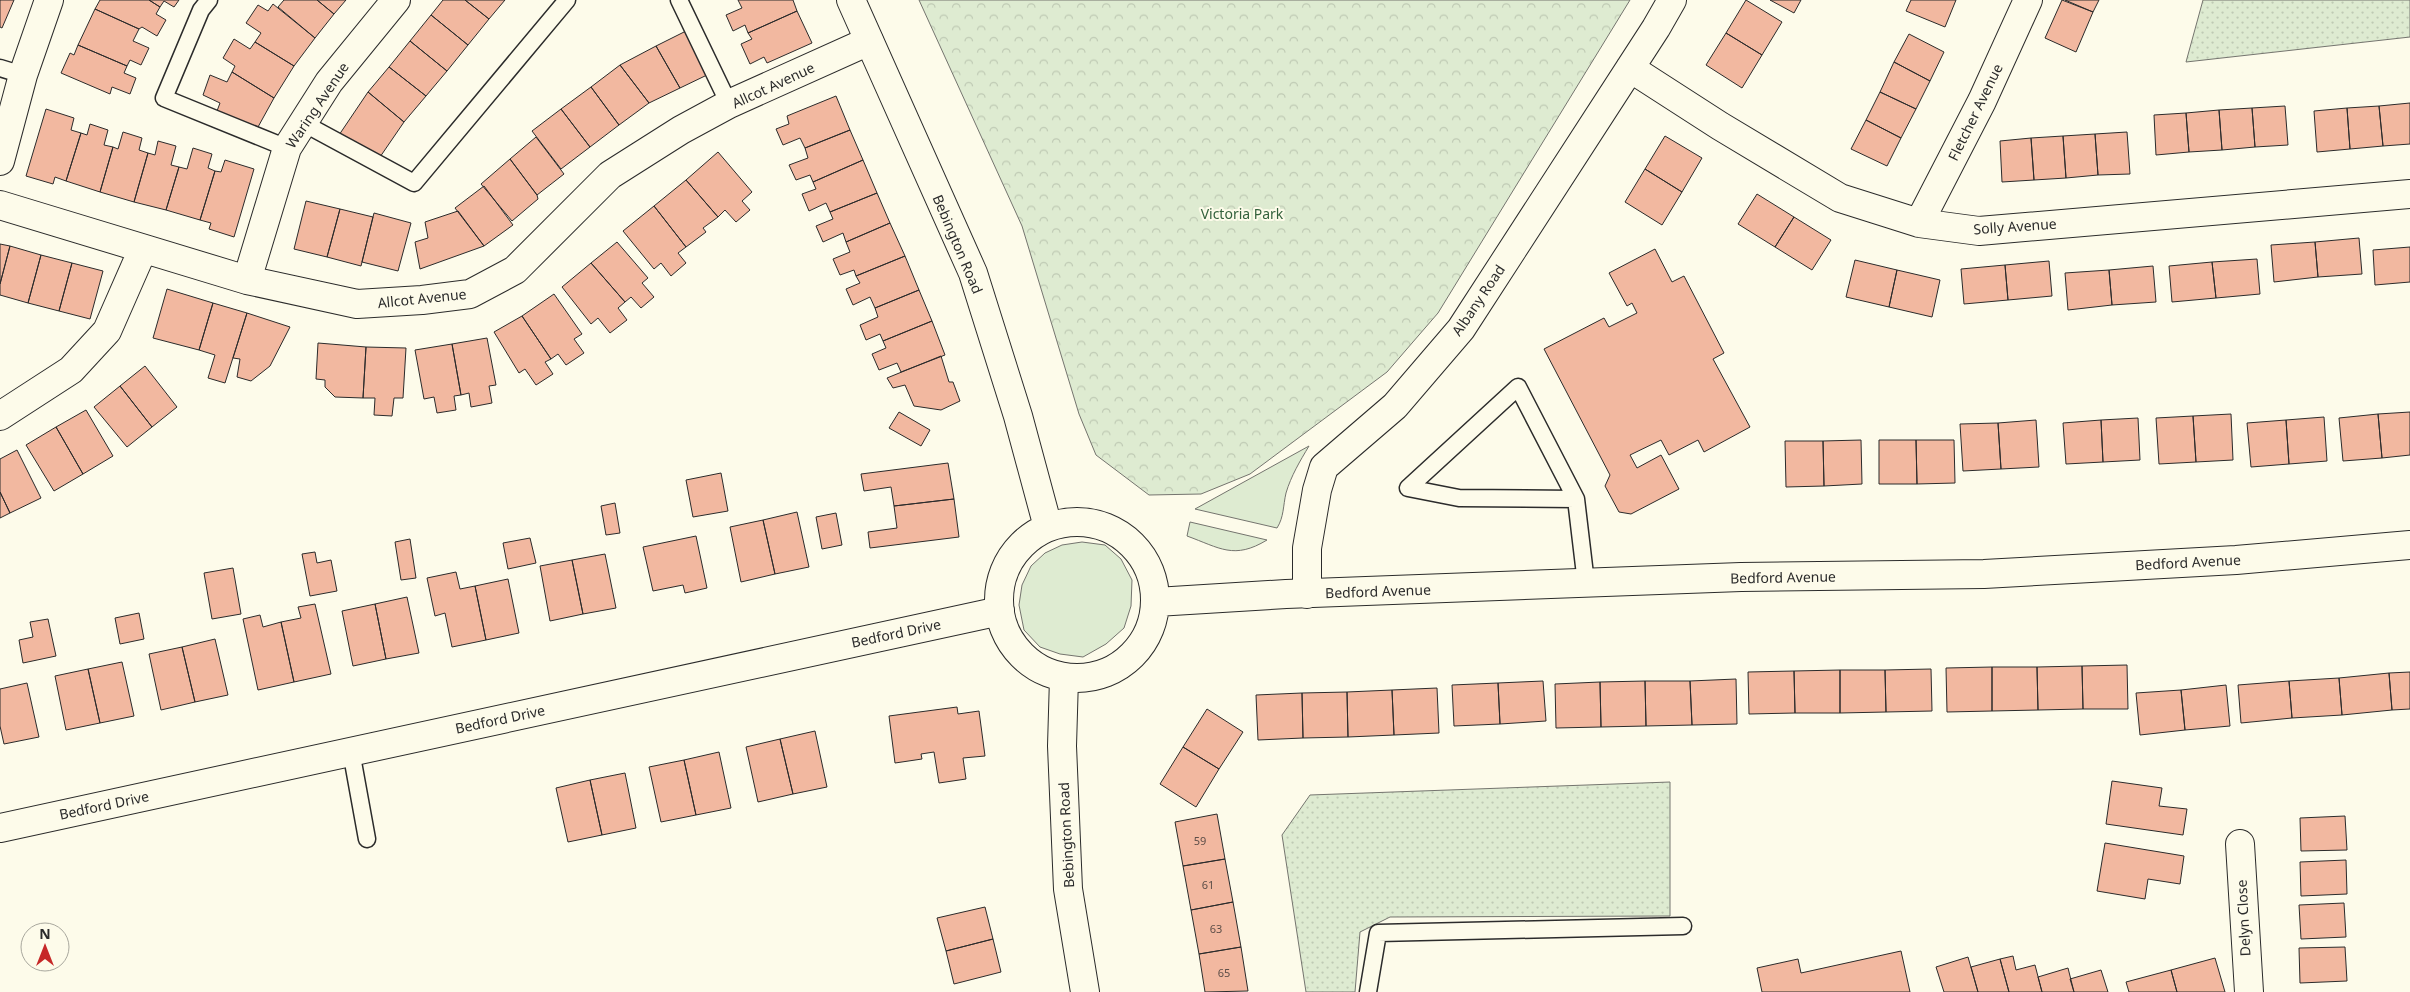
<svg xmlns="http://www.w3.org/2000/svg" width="2410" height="992" font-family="'Noto Sans',sans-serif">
	<defs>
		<pattern id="park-crowns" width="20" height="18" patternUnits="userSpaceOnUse" patternTransform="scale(1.25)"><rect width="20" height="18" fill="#deebd1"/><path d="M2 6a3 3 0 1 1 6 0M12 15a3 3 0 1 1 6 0" fill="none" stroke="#bfcab4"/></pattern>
		<pattern id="garden-dots" width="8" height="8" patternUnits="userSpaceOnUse" patternTransform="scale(1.25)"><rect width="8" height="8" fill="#deebd1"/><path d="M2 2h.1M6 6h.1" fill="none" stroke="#bfcab4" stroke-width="1.8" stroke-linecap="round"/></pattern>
	</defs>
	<rect width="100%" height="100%" fill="#fdfbea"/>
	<path fill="#deebd1" stroke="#74746e" d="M1309,446C1300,461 1291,476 1286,493C1283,506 1284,517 1277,528L1195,509Z
		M1190,522L1267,540C1234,560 1220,548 1187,536Z
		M1082,542L1105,545L1121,559L1132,580L1131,606L1124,628L1106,644L1083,657L1060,654L1040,647L1024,630L1019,605L1022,585L1031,566L1045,553L1062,545Z"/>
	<path fill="url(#park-crowns)" stroke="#74746e" d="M919,0H1630L1438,313L1387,372L1250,474L1201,494L1149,495L1096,455L1079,414L1022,226Z"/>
	<path fill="url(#garden-dots)" stroke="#74746e" d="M2203,0H2410V37L2186,62Z
		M1670,782V916L1390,917L1360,932L1355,992H1306L1282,835L1310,795Z"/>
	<path fill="#f2b8a0" stroke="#2b2b2b" d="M0,0H14L2,28L0,27Z
		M100,0H149L160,7L156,14L166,20L157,36L142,27L139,29L95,9Z
		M149,0H179L174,7L164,1L160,7Z
		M284,0H317L334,14L315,38L278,7Z
		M317,0H346L334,14Z
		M443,0H465L489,19L468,45L431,15Z
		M465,0H505L489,19Z
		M738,0H793L797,11L748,33L745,25L733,31L726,15L742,8Z
		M1746,0L1782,22L1762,55L1726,33Z
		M1770,0H1801L1794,13Z
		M1911,0H1956L1945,27L1906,11Z
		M2062,0L2093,12L2076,52L2045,38Z
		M2065,0H2099L2093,12Z
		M273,4L315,38L294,66L255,42L261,33L246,23L258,5L268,11Z
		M95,9L139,29L133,41L149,48L141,65L130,60L127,66L78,45Z
		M797,11L812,43L767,63L764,57L750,64L741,44L752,39L748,33Z
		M431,15L468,45L447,71L410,41Z
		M686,31L707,75L680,88L656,46Z
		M1726,33L1762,55L1742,88L1706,65Z
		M1909,34L1944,52L1930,81L1894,62Z
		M234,39L250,49L255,42L294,66L274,98L232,72L235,66L223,58Z
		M410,41L447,71L426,96L389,67Z
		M78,45L127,66L124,73L136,78L130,94L112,87L110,94L61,73L70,53L74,55Z
		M656,46L680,88L649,103L620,65Z
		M1894,62L1930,81L1916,109L1880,92Z
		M620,65L649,103L619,125L591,87Z
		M389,67L426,96L404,122L368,92Z
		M232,72L274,98L258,127L217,111L220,103L203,95L210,75L227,82Z
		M591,87L619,125L590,147L561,109Z
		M368,92L404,122L380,157L339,135Z
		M1880,92L1916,109L1901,138L1866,120Z
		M836,96L850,130L805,148L800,138L783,145L776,129L789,124L787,116Z
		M2410,103V144L2383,146L2379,106Z
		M2285,106L2288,145L2255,147L2252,108Z
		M2379,106L2383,146L2350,149L2347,108Z
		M2252,108L2255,147L2222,150L2219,110Z
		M2347,108L2350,149L2317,152L2314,111Z
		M46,109L74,118L71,130L81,133L66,181L55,177L53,184L26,176Z
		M561,109L590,147L561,169L532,131Z
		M2219,110L2222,150L2189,152L2186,113Z
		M2186,113L2189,152L2156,155L2154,115Z
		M1866,120L1901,138L1887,166L1851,149Z
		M90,124L108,130L104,145L113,147L100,192L66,181L81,133L87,135Z
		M850,130L863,160L813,182L810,175L796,180L789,165L808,158L805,148Z
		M123,132L142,138L139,150L148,153L134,202L100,192L113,147L118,149Z
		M2127,132L2130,174L2098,175L2095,134Z
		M2095,134L2098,175L2066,178L2063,136Z
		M1665,136L1702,158L1682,192L1645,169Z
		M2063,136L2066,178L2034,180L2031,138Z
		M536,137L564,174L537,195L510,159Z
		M2031,138L2034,180L2002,182L2000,141Z
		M158,141L176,146L171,165L179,167L166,210L134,202L148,153L155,155Z
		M193,148L212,154L208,168L215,171L200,220L166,210L179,167L187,169Z
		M718,152L752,192L742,201L750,210L736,222L725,210L718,217L686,180Z
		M510,159L537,195L538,199L512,221L481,184Z
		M225,160L254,169L234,237L209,229L211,223L200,220L215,171L221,172Z
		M863,160L877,193L830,212L826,203L809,211L802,194L816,189L813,182Z
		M1645,169L1682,192L1662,225L1625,202Z
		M686,180L718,217L703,228L706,232L686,247L654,206Z
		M484,186L513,225L484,246L455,208Z
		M877,193L890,223L846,242L843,233L823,242L816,226L833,219L830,212Z
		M1757,194L1794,217L1775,247L1738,224Z
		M306,201L340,209L327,257L294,249Z
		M654,206L686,247L678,253L686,263L671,276L661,263L654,269L623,231Z
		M340,209L373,217L361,266L327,257Z
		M458,211L484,246L420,269L415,242L428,238L425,222Z
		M374,213L411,223L398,271L362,262Z
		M1794,217L1831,240L1812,270L1775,247Z
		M890,223L905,256L856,276L854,270L840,275L833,259L850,252L846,242Z
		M2359,238L2362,274L2318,277L2315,242Z
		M617,242L648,278L642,283L654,297L641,308L631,297L625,302L591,263Z
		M2315,242L2318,277L2274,282L2271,245Z
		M0,244L10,246L0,284Z
		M10,246L41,255L28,303L0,295V284Z
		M2410,247V282L2375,285L2373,250Z
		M1655,249L1672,282L1684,276L1724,353L1713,359L1750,427L1704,452L1698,440L1669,455L1661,440L1630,455L1637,468L1661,455L1679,489L1631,514L1619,512L1605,486L1610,475L1544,349L1604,318L1609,327L1637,313L1632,303L1627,306L1609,273Z
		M41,255L72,263L59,311L28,303Z
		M905,256L919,290L875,308L870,297L853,305L846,289L860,283L856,276Z
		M2257,259L2260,294L2216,298L2212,262Z
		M1855,260L1897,270L1889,307L1846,297Z
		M2049,261L2052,296L2008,300L2005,265Z
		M2212,262L2216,298L2172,302L2169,266Z
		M72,263L103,271L90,319L59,311Z
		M591,263L625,302L618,308L627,320L610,333L598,318L591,324L562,287Z
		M2005,265L2008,300L1964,304L1961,269Z
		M2153,266L2156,302L2112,305L2109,270Z
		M1897,270L1940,280L1932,317L1889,307Z
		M2109,270L2112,305L2068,310L2065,273Z
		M167,289L213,303L199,350L153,338Z
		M919,290L932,321L883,341L880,334L866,340L860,325L878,317L875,308Z
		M554,294L582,334L574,339L584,353L566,365L558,354L551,359L522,316Z
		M213,303L247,313L225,383L208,378L215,355L199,350Z
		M247,313L290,327L270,366L251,381L237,377L240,359L233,358Z
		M522,316L551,359L545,362L553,374L536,385L525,369L519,373L494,332Z
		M932,321L945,355L901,372L897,363L879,370L872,354L886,348L883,341Z
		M487,338L496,385L489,386L492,403L471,407L469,393L461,395L452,344Z
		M318,343L366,347L363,398L335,397L325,387V380L316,379Z
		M452,344L461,395L454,396L456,410L437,413L434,397L424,399L415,350Z
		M366,347L406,348L403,398H394L392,416L374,415L375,398H363Z
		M941,356L949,382H953L960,401L941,410L914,406L905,385L893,388L887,378Z
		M145,366L177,407L152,427L120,386Z
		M120,386L152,427L127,447L94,407Z
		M86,410L113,456L83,474L56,427Z
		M899,412L930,430L921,446L889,428Z
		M2410,412V455L2382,458L2378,414Z
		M2231,414L2233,460L2196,462L2193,416Z
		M2378,414L2382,458L2343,461L2339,418Z
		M2193,416L2196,462L2159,464L2156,418Z
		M2324,417L2327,461L2289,464L2286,420Z
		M2138,418L2140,460L2103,462L2101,420Z
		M2036,420L2039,467L2001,469L1998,423Z
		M2101,420L2103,462L2066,464L2063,423Z
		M2286,420L2289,464L2251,467L2247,423Z
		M1998,423L2001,469L1963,471L1960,424Z
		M56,427L83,474L54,491L26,445Z
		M1861,440L1862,484L1824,486L1823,441Z
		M1879,440H1916L1917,484H1879Z
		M1916,440H1954L1955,483L1917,484Z
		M1785,441H1823L1824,486L1786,487Z
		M17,450L41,498L10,513L0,492V459Z
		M948,463L954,499L894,506L891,487L864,491L861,474Z
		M721,473L728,511L693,517L686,480Z
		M0,492L10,513L0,518Z
		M954,499L959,537L870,548L868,532L897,528L894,506Z
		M615,503L620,533L606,535L601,506Z
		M797,512L809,567L775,574L763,520Z
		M836,513L842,545L822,549L816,517Z
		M763,520L775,574L741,582L730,527Z
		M696,536L707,588L685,593L683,585L653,591L643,547Z
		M530,538L536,563L508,569L503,543Z
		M410,539L416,578L401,580L395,542Z
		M315,552L317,563L331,560L337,591L310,596L302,554Z
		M605,554L616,608L583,614L572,560Z
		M572,560L583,614L550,621L540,566Z
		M233,568L241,614L212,619L204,573Z
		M456,572L460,589L475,586L486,640L452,647L445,613L435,616L427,578Z
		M508,579L519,633L486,640L475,586Z
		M407,597L419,653L386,659L375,604Z
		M315,604L331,674L294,682L281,622L301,618L298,607Z
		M375,604L386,659L353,666L342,611Z
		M139,613L144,639L120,644L115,618Z
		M260,615L263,627L281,622L294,682L258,690L243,619Z
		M48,619L56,656L23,663L19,640L33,637L30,622Z
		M215,639L228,695L195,702L182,647Z
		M182,647L195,702L161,710L149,654Z
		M122,662L134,716L100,723L88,669Z
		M2127,665L2128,709H2083L2082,666Z
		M2082,666L2083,709L2038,710L2037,667Z
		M1992,667V711L1947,712L1946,668Z
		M1992,667H2037L2038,710L1992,711Z
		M88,669L100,723L66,730L55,676Z
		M1931,669L1932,711L1886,712L1885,670Z
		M1840,670H1885L1886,712L1840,713Z
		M1840,670V713H1795L1794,671Z
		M1794,671L1795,713L1749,714L1748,672Z
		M2410,672V709L2392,710L2389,673Z
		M2389,673L2392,710L2342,715L2339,678Z
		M2339,678L2342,715L2292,718L2289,681Z
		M1736,679L1737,724L1692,725L1690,681Z
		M1543,681L1546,721L1500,724L1498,683Z
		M1645,681L1646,726L1601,727L1600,682Z
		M1645,681H1690L1692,725L1646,726Z
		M2289,681L2292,718L2241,723L2238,685Z
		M1600,682L1601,727L1556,728L1555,684Z
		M27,683L39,737L4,744L0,726V689Z
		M1498,683L1500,724L1454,726L1452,685Z
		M2226,685L2230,726L2185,730L2181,690Z
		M1437,688L1439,733L1394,735L1392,690Z
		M1392,690L1394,735L1348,737L1347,692Z
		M2181,690L2185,730L2140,735L2136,693Z
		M1347,692L1348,737L1303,738L1302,693Z
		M1302,693L1303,738L1258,740L1256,695Z
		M957,707L958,714L979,711L985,756L963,758L966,779L939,783L934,752L921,754L922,759L895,763L889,716Z
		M1207,709L1243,732L1219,769L1183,747Z
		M815,731L827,787L793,794L780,739Z
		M780,739L793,794L758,802L746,747Z
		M1183,747L1219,769L1196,807L1160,784Z
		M719,752L731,808L696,815L684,760Z
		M684,760L696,815L661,822L649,767Z
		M625,773L636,828L602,835L590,780Z
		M590,780L602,835L568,842L556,788Z
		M2112,781L2162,788L2159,806L2187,809L2183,835L2106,824Z
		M1217,814L1225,859L1183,866L1175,822Z
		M2345,816L2347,850L2301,851L2300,818Z
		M2105,843L2184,856L2180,884L2148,879L2145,899L2097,891Z
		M1225,859L1233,902L1191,910L1183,866Z
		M2346,860L2347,894L2301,896L2300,862Z
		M1233,902L1241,947L1199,954L1191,910Z
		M2344,903L2346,937L2301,939L2299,905Z
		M985,907L993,939L946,951L937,918Z
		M993,939L1001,972L954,984L946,951Z
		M1241,947L1248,991L1205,992L1199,954Z
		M2345,947L2347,981L2300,983L2299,948Z
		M1901,951L1910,992H1762L1757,968L1798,959L1801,973Z
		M2013,956L2016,970L2035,965L2042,992H2009L2000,959Z
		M1968,957L1978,992H1944L1936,967Z
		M2215,958L2225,992H2177L2171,970Z
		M2000,959L2009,992H1978L1971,967Z
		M2068,968L2074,992H2042L2038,977Z
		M2101,970L2108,992H2074L2070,979Z
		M2171,970L2177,992H2129L2126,982Z"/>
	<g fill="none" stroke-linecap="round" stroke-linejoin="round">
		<defs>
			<path id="service" d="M209,0L201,10L164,98L287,148
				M679,0L729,104
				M0,68L23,75
				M303,123L414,183L567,0
				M1576,499L1459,498L1408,488L1518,387L1576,499L1586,583
				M351,751L367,839
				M1368,992L1378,933L1683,926"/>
			<path id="minor" d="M1630,68L1720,126L1840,198L1919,223L1979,231L2410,194
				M0,161L23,75L49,0
				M0,205L247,280L357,304L422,300L470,294L515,270L610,175L681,130L729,104L869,41
				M1919,223L1982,101L2028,0
				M247,280L287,148L329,82L396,0
				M0,416L71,370L107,331L143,249
				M1307,594V548L1317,490L1324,467L1395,406L1461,329L1656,28L1672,0
				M2240,844L2249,992"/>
			<path id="tertiary" d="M0,828L1000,611"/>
			<path id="secondary" d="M851,0L973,273L1018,416L1048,527
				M999 600a78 78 0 1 1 156 0a78 78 0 1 1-156 0Z
				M1156,602L1286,594L1741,577L1984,574L2236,560L2410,545
				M1064,678L1062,746L1068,889L1085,992"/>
		</defs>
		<use href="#service" stroke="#2b2b2b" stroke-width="19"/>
		<use href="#minor" stroke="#2b2b2b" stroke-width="30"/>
		<use href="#tertiary" stroke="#2b2b2b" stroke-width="30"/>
		<use href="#secondary" stroke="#2b2b2b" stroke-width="30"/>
		<use href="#service" stroke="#fdfbea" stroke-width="16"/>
		<use href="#minor" stroke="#fdfbea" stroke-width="28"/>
		<use href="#tertiary" stroke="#fdfbea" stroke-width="28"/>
		<use href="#secondary" stroke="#fdfbea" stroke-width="28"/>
	</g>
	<g text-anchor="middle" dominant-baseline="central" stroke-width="4" stroke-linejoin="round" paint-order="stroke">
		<g font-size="11" fill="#5d4e48">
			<text x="1200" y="840">59</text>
			<text x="1208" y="884">61</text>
			<text x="1216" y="928">63</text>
			<text x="1224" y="972">65</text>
		</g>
		<g font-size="14" fill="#2b2b2b" stroke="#fdfbea">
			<text transform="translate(773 85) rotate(-25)">Allcot Avenue</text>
			<text transform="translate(317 105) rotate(-56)">Waring Avenue</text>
			<text transform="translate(1975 112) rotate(-64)">Fletcher Avenue</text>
			<text transform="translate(2015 226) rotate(-4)">Solly Avenue</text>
			<text transform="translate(958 244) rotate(67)">Bebington Road</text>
			<text transform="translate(422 298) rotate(-6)">Allcot Avenue</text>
			<text transform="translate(1478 300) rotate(-56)">Albany Road</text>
			<text transform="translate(2188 562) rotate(-3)">Bedford Avenue</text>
			<text transform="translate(1783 577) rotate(-1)">Bedford Avenue</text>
			<text transform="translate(1378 591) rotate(-2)">Bedford Avenue</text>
			<text transform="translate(896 633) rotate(-12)">Bedford Drive</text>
			<text transform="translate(500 719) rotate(-12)">Bedford Drive</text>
			<text transform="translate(104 805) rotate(-12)">Bedford Drive</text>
			<text transform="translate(1066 835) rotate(-93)">Bebington Road</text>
			<text transform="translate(2243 918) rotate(-93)">Delyn Close</text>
		</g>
		<g font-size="14" fill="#34623c" stroke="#fdfbea">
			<text x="1242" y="213">Victoria Park</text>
		</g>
	</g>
	<g transform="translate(45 947)"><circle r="24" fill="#fdfbea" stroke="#a9a89e"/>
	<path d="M0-4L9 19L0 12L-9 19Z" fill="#c62828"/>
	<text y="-8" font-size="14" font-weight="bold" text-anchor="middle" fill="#2b2b2b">N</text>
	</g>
</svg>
